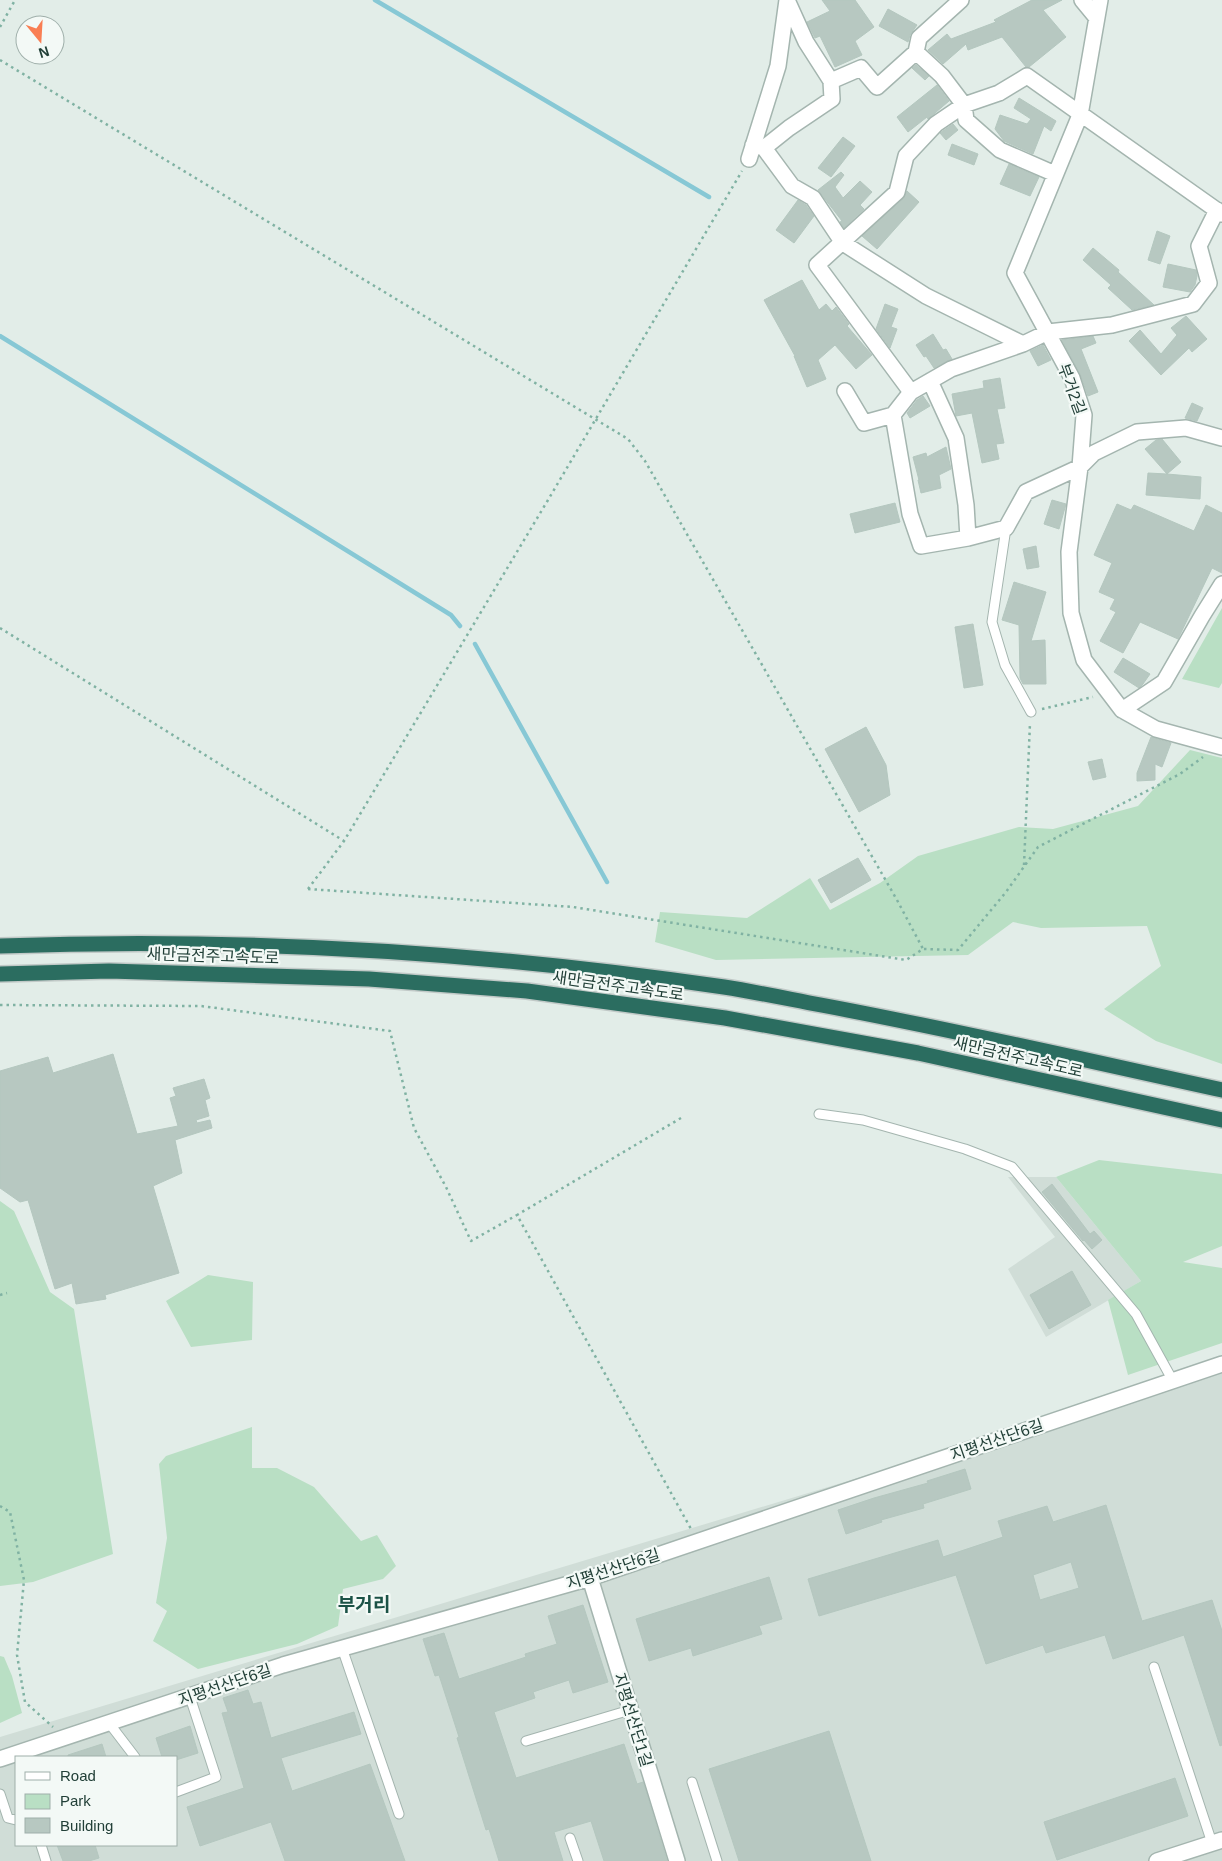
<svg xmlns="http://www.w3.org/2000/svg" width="1222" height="1861" font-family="Helvetica,'Noto Sans KR',sans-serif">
	<rect width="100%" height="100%" fill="#e2ede8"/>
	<path fill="#d0ddd7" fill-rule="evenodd" d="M1008,1177H1056L1141,1281L1046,1337L1008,1269L1055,1237Z
		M1222,1368V1861H0V1737ZM16,1757H176V1845H16Z"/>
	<path fill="#b9dfc4" d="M1222,608V683L1219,688L1182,679Z
		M1190,750L1222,758V1064L1156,1041L1104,1009L1161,966L1147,926L1041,928L1013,922L968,955L716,960L655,942L660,912L747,918L810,878L830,910L880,883L918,856L1019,827L1053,829L1138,806Z
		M1099,1160L1222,1174V1246L1183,1262L1222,1268V1343L1128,1375L1108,1300L1141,1281L1056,1177Z
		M0,1201L14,1211L50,1292L74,1309L113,1554L33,1582L0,1586Z
		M208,1275L253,1282L252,1340L191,1347L166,1301Z
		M252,1427V1468H277L314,1487L361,1541L377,1535L396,1566L383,1579L343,1589L338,1626L297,1644L198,1669L153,1641L167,1611L156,1603L167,1538L159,1464L166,1456Z
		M0,1656L4,1657L12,1676L22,1713L0,1723Z"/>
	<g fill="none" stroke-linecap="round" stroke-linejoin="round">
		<path stroke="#87c8d5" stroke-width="4.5" d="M375,0L709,197
			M0,336L451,615L460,626
			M475,644L607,882"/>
	</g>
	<path fill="#b7c8c1" stroke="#b4c7bf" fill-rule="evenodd" d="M822,0H855L874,27L855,41L862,55L835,67L820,36L815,38L807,22L830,11Z
		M1032,0H1062L1043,10L1066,37L1029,67H1026L1002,37L968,50L966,44L943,64L928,50L947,34L951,39L996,22L994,20Z
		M888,9L917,25L910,35L908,42L879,26Z
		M916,65L929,76L925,80L912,68Z
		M937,85L949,101L928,119L927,117L908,132L897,117Z
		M1019,98L1056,121L1051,131L1044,126L1033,154L1004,141L995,129L1000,115L1027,124L1031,119L1014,108Z
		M953,124L958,130L946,140L940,133Z
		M843,137L855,146L831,177L818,168Z
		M952,144L978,154L974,165L948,155Z
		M1009,164L1039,177L1030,196L1000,184Z
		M841,172L844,175L835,187L843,198L860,181L872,192L860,205L864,209L844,228L840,222L842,221L818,190Z
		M907,191L919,202L877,249L862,236L903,199Z
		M798,200L806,205L814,216L794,243L776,230Z
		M1157,231L1170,236L1160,264L1148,260Z
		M1093,248L1119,270L1118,272L1154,305L1132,310L1108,288L1111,285L1083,260Z
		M1168,264L1196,270L1197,276L1195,285L1190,292L1163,287Z
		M802,280L819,310L826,304L832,311L836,307L849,324L847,326L872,355L856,369L835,345L818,360L826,379L807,387L794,356H795L764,300Z
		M885,304L898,309L891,327L897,329L890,348L876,329Z
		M1186,316L1207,339L1192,352L1189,348L1161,375L1129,341L1140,330L1161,354L1177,335L1171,328Z
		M933,334L943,350L946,349L952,359L934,368L926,356L924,357L916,345Z
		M1093,336L1096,343L1081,349L1098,392L1088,396L1080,374L1062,340Z
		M1043,345L1051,360L1038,366L1030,351Z
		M1000,378L1005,408L997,409L1004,443L996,444L999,459L982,463L972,413L956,416L952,394L984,388L983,381Z
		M923,396L930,406L910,418L907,413L917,400Z
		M1192,403L1203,408L1197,421L1185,418Z
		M1162,439L1181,462L1167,474L1201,477L1200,499L1146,495L1148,473L1167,474L1145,449L1156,440Z
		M946,447L951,469L939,475L941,488L921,493L918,480H919L913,457L926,453L927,457Z
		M1052,500L1066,504L1059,529L1044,524Z
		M895,503L900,522L855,533L850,514Z
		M1117,504L1131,510L1134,505L1194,531L1206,505L1222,513V573L1212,568L1178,639L1140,622L1123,653L1100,641L1116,612L1110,609L1115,599L1099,592L1112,563L1094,555Z
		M1036,546L1039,567L1027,569L1023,549Z
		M1014,582L1046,592L1031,641L1045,640L1046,684H1023L1020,678L1019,625L1002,620Z
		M973,624L983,685L964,688L955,627Z
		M1123,658L1150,674L1143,684L1139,688L1114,672Z
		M866,727L886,765L890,795L859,812L825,749Z
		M1151,737L1171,743L1162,767L1155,764V780L1137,781V773Z
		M1102,759L1106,777L1093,780L1088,762Z
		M858,858L871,880L831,903L818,880Z
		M113,1054L137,1134L178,1126L170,1098L176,1096L173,1088L204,1079L210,1098L205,1100L209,1116L196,1120L197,1123L210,1120L212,1128L175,1140L182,1173L153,1186L179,1273L105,1295L106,1299L76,1304L72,1283L55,1289L28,1200L20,1202L0,1188V1071L48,1057L53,1073Z
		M1052,1184L1090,1234L1094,1231L1102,1240L1092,1249L1084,1240L1083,1241L1042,1192Z
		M1072,1271L1091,1305L1049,1329L1030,1295Z
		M965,1469L971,1489L923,1504L924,1508L881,1520L882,1522L846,1534L838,1510L874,1498L928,1483L927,1481Z
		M1106,1505L1142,1621L1212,1600L1222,1631V1745L1220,1746L1184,1635L1113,1659L1105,1635L1046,1653L1043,1645L986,1664L956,1575L819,1616L808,1579L938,1540L943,1557L1003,1537L998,1521L1047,1506L1053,1522ZM1071,1562L1079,1588L1040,1600L1033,1575Z
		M769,1577L782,1619L759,1626L762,1634L693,1656L691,1648L649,1661L636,1619Z
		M583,1605L608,1682L573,1693L569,1680L533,1692L535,1698L494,1712L516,1778L624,1744L637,1784L643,1782L667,1861H604L591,1821L554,1832L563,1861H499L489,1829L486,1830L457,1738L459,1737L439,1675L435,1676L423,1639L444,1633L459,1679L526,1657L525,1654L557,1644L548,1616Z
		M248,1690L253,1704L261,1702L271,1738L354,1712L361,1734L281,1758L292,1791L370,1764L405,1861H285L271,1822L200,1846L187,1807L244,1788L222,1713L228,1712L223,1698Z
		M190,1726L198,1753L176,1760V1757H162L156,1738Z
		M829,1731L871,1861H739L709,1769Z
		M102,1744L106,1757H68V1755Z
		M1175,1778L1188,1816L1057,1860L1044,1822Z
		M57,1845H95L99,1858L89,1861H63Z"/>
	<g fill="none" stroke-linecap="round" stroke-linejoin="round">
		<defs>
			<path id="lane" d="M1006,528L992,622L1005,665L1031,712
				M819,1114L863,1120L965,1149L1012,1167L1136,1314L1173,1381
				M342,1648L399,1814
				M1154,1667L1212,1843
				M109,1723L135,1757
				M526,1741L630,1710
				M692,1782L717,1861
				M176,1792L216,1777L190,1697
				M0,1794L8,1818L16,1820
				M570,1838L578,1861
				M41,1845L46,1861"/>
			<path id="street" d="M1082,0L1096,17
				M1100,0L1080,115L1015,273L1072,378L1084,415L1080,467L1069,552L1071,613L1084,660L1122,710L1156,729L1222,747
				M916,52L942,76L964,105L966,120L1000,150L1055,174
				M831,81L861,68L877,87L916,52L919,38L961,0
				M753,145L764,148L792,186L813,198L843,243L926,296L1023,344
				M764,148L789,128L832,99L831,81L806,42L787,0
				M749,159L778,66L787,0
				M930,381L956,438L966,505L968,538
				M845,391L864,423L893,415L911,392L951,369L1023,344L1048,332L1112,325L1193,304L1209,283L1199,246L1217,210
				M911,392L817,265L897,192L906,156L936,124L964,105L999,93L1027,76L1222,214
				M893,415L910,514L921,546L968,538L1006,528L1026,492L1080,467L1094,453L1137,432L1186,428L1222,438
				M1122,710L1164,682L1202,616L1222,584
				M590,1578L677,1861
				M0,1759L283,1665L590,1578L1222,1364
				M1157,1861L1222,1840"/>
			<path id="highway" d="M0,946C242,937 485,952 724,987C756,992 789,999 821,1005C956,1030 1089,1061 1222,1090
				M0,974L109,971L369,979L527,991L725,1018L918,1053L1222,1120"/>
		</defs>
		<use href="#lane" stroke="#a4b5af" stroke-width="11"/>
		<use href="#street" stroke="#a4b5af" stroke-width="18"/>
		<use href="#highway" stroke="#c1c9c7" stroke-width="18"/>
		<path stroke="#80b2a3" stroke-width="2.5" stroke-dasharray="2.5 4" stroke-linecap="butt" d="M0,27L15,0
			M0,60L628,439L645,461L897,900L923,949
			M0,628L344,841
			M1042,709L1093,697
			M1024,865L1030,723
			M308,889L573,907L906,960L923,949L958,950L1006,892L1038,847L1180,774L1203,757
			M308,889L344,841L548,500L742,171
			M0,1005L201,1006L390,1031L414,1128L446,1187L471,1241L517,1215
			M681,1118L517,1215L691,1529
			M0,1295L7,1293
			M0,1506L10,1512L24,1580L17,1655L25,1702L53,1727"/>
		<use href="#lane" stroke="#fff" stroke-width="9"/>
		<use href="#street" stroke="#fff" stroke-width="15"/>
		<use href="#highway" stroke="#2b6d60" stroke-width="15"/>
	</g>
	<g text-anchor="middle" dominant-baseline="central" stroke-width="4.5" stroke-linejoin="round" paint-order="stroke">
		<g font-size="16" fill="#213f37" stroke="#f3f9f6">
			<text transform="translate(1072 389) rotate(70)">부거2길</text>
			<text transform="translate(213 956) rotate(2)">새만금전주고속도로</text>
			<text transform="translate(618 986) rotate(8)">새만금전주고속도로</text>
			<text transform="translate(1018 1057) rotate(13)">새만금전주고속도로</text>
			<text transform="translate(997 1440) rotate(-19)">지평선산단6길</text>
			<text transform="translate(613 1569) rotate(-18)">지평선산단6길</text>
			<text transform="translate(225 1685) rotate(-19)">지평선산단6길</text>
			<text transform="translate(633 1720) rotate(73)">지평선산단1길</text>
		</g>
		<g font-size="19" font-weight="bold" fill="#1b5246" stroke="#f3f9f6">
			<text x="364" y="1604">부거리</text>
		</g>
	</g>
	<rect x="15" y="1756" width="162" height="90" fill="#f3f9f6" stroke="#9fafaa"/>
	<rect x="25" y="1772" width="25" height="8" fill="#ffffff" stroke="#9fafaa"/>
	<text x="60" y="1781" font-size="15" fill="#213f37">Road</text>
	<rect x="25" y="1794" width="25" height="15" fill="#b9dfc4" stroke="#9fafaa"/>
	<text x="60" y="1806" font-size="15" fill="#213f37">Park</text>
	<rect x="25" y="1818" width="25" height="15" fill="#b7c8c1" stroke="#9fafaa"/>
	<text x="60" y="1831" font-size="15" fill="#213f37">Building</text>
	<g transform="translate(40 40) rotate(162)"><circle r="24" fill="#f3f9f6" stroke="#9fafaa"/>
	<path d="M0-4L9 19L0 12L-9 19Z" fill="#f97e53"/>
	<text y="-8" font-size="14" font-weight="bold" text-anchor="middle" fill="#213f37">N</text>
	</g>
</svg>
